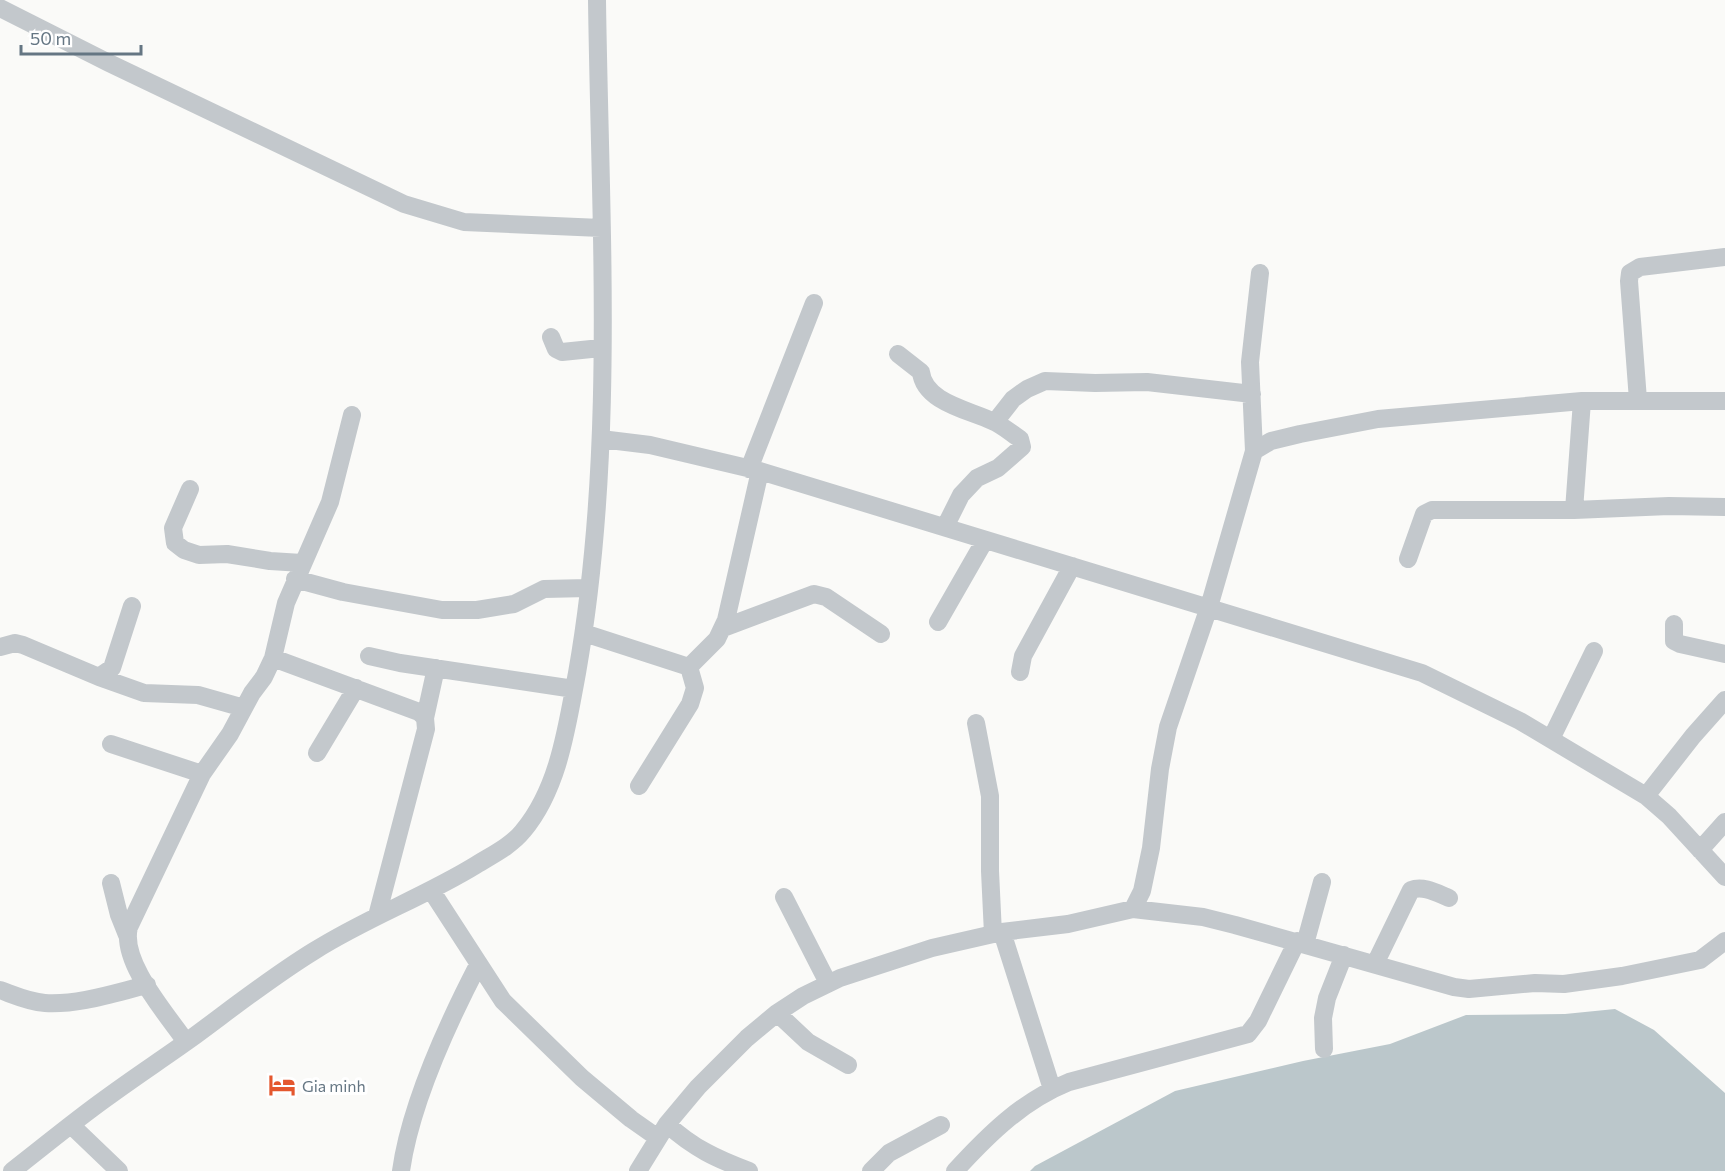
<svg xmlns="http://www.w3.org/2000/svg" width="1725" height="1171" font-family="Commissioner,sans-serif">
	<rect width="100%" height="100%" fill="#fafaf8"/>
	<path fill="#bbc7cb" d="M1615,1009L1654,1030L1725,1093V1171H1030L1035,1166L1175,1091L1303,1061L1390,1044L1466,1015L1565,1014Z"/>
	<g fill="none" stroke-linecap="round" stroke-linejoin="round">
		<path stroke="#c3c8cc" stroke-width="18" d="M0,8L109,63L404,204L464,222L601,228
			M551,337L556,349L562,352L601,348
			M898,354L921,372C924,402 969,410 992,421C1002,425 1011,433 1020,439L1022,447L998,468L977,478L961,495L945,527
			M1638,400L1629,281L1630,273L1640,267L1725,257
			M995,422L1013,399L1027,389L1045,381L1095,383L1147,382L1252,394
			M601,439L650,445L760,471L1422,673L1520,721L1646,796L1669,816L1725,877
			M1254,451L1250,362L1260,273
			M749,469L814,303
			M190,489L173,528L175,543L184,550L199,555L227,554L270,561L302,563
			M1574,510L1582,401
			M1408,559L1424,514L1432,510H1574L1669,506L1725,507
			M295,579L343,592L442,610H477L514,604L544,589L588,588
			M938,622L985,540
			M1674,624V641L1680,644L1725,654
			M723,628L814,594L826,597L881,634
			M584,633L689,667
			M0,647L15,643L23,645L99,677L144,693L198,695L244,708
			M369,656L400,663L574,689
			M273,658L419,712L425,718L426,729L377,916
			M689,667L717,639L726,620L760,471
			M1020,672L1023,656L1072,566
			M99,677L112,668L132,606
			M425,718L436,668
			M976,723L990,796V871L993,934
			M1551,739L1594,651
			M111,744L202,774
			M317,753L356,688
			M639,786L690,704L695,688L689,667
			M1646,796L1693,736L1725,700
			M1700,850L1725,822
			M111,883L119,915L127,935
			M431,890L503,1001L582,1078L631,1119L658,1138
			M784,897L828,983
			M1133,909L1203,917L1235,925L1454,987L1469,989L1535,983L1564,984L1622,976L1700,960L1725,941
			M1002,932L1052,1089
			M1305,944L1322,882
			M1375,964L1411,890C1423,885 1437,893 1449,898
			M0,990C14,995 29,1002 45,1003C79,1005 114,993 147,985
			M777,1013L808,1042L848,1065
			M186,1042C167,1014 120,962 129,927L202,774L230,734L252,693L264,677L273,658L286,603L330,502L352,415
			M1324,1049L1323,1018L1327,998L1344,955
			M667,1124C693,1148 717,1159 749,1171
			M71,1125L119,1171
			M12,1171C43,1147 73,1122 105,1099C132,1079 161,1060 189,1040C230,1010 270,978 314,951C366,918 424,897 476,865C492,855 511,846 523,831C559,788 567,726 577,673C616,451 600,224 597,0
			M401,1171C410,1106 448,1023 478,965
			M638,1171L667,1124L698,1087L747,1038L777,1013L803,996L840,978L932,948L1002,932L1068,924L1133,909L1142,891L1151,848L1160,769L1168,727L1209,607L1254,451L1271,441L1300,434L1378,419L1582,401H1725
			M871,1171L889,1153L941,1125
			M955,1171C988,1135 1022,1101 1069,1082L1248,1034L1258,1021L1297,941"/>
	</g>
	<defs>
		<symbol id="hotel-bare" viewBox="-9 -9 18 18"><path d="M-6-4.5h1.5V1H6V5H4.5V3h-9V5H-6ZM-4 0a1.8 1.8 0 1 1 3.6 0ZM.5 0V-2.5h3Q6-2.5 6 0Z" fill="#e4572e" stroke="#fff" stroke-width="2.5" paint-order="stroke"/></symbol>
	</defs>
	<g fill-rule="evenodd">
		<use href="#hotel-bare" x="263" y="1066" width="38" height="38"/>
	</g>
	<g text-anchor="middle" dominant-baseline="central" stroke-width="6" stroke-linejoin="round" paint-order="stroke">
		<g font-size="16" fill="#657683" stroke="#fff" text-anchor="start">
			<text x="302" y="1085">Gia minh</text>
		</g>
	</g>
	<path d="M21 45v9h120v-9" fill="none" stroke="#657683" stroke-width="3"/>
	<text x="30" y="45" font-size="18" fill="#657683" stroke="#ffffff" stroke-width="4.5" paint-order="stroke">50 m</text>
</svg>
